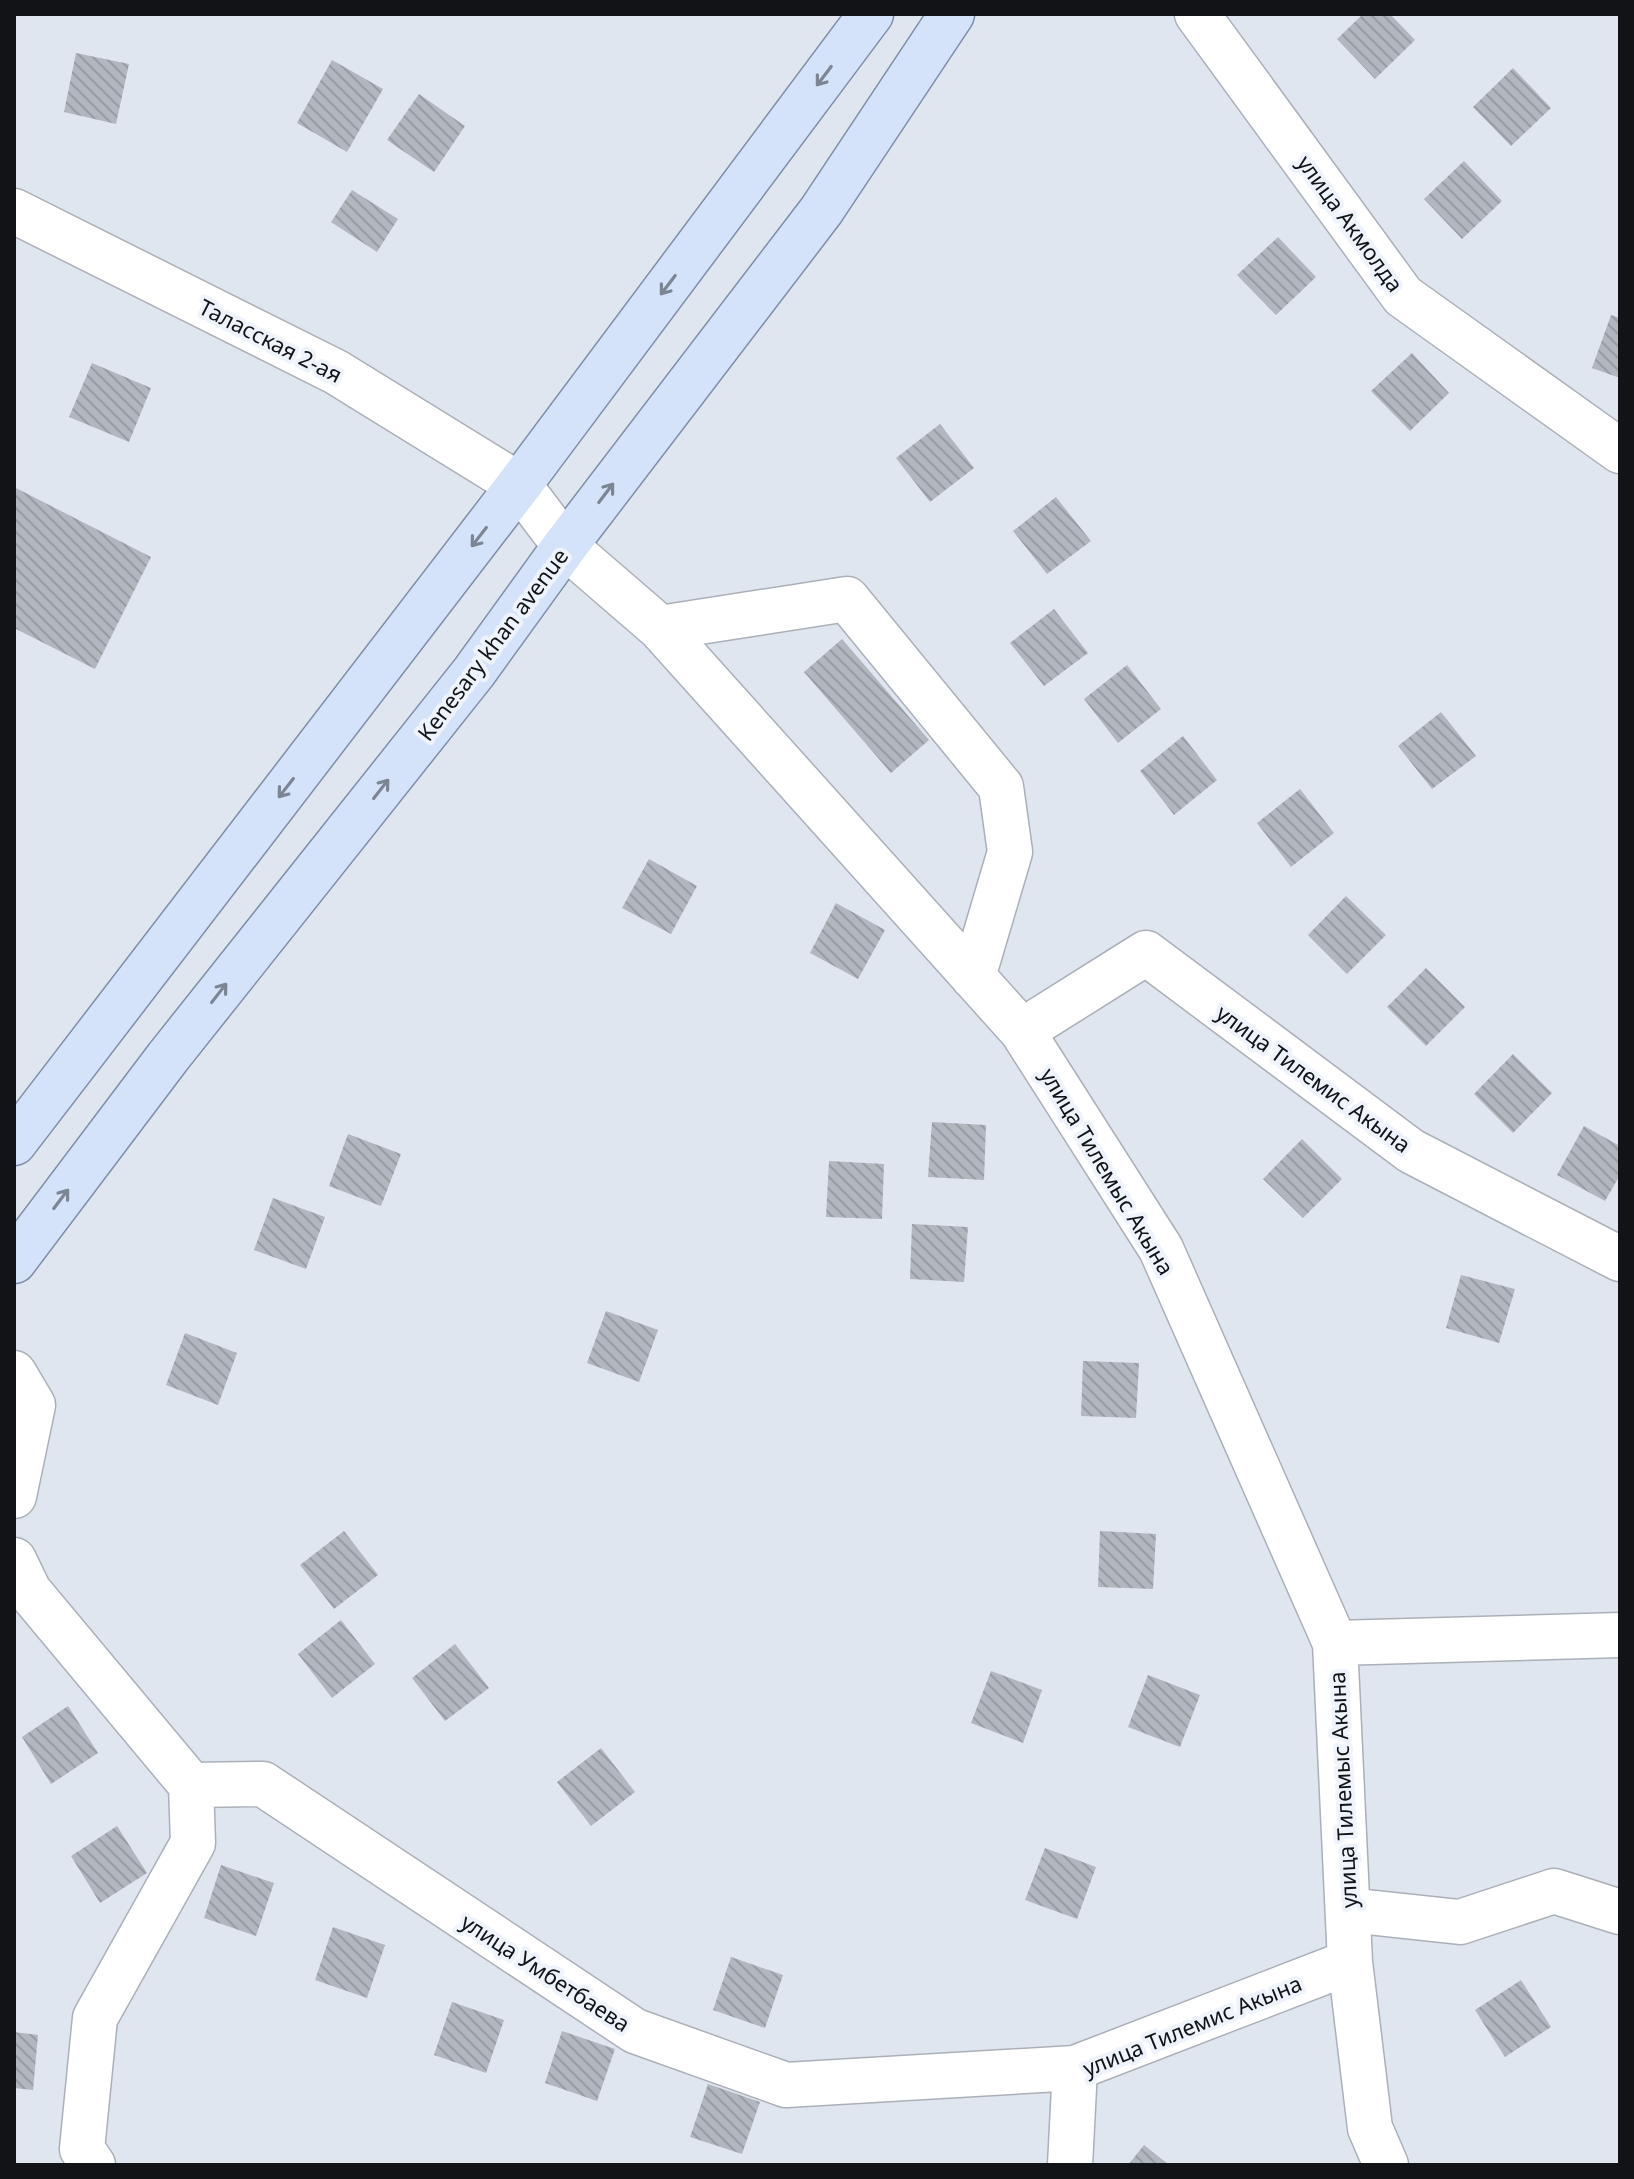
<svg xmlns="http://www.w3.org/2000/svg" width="1634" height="2179" font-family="'Noto Sans',sans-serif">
	<defs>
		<pattern id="building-back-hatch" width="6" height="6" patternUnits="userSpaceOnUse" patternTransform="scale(2)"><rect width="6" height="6" fill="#b2b7bf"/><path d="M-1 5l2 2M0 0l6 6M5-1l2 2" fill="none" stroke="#989ca3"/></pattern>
	</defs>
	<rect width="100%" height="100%" fill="#e0e6ef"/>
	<path fill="url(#building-back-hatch)" d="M1363,14H1390L1415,40L1375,79L1337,39Z
		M76,53L129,64L116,124L64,112Z
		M332,60L383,89L347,152L297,123Z
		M1513,68L1551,108L1511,146L1473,107Z
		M419,94L465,126L434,172L387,140Z
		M1464,161L1502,201L1462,239L1424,199Z
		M352,190L398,219L377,252L331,222Z
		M1278,237L1316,277L1276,315L1237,275Z
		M1611,315L1620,318V378L1592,368Z
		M1412,353L1449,393L1410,431L1371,391Z
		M92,363L151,388L129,442L69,417Z
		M940,424L974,468L930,502L896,458Z
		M14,487L151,557L95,669L14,628Z
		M1056,497L1091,541L1047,574L1013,531Z
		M1054,609L1088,653L1044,686L1010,643Z
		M842,639L929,740L891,773L804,672Z
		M1127,665L1161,709L1118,743L1084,699Z
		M1441,712L1476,756L1432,789L1398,746Z
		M1183,736L1217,780L1174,815L1140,771Z
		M1300,789L1334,833L1291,867L1257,823Z
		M649,859L697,886L671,934L622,908Z
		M1346,896L1386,935L1347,974L1308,935Z
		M836,903L885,930L858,979L810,953Z
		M1426,968L1465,1007L1426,1046L1387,1007Z
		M1513,1054L1552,1093L1513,1133L1474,1094Z
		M932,1122L986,1125L984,1180L928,1177Z
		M1584,1126L1620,1146V1175L1605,1201L1557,1175Z
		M348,1134L401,1154L381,1206L329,1186Z
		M1302,1139L1342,1179L1303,1218L1263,1179Z
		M829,1161L884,1164L882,1219L826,1217Z
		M273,1198L325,1217L306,1269L254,1250Z
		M912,1224L968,1227L964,1282L910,1279Z
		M1461,1275L1515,1289L1499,1343L1446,1328Z
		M606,1311L658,1330L639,1382L587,1363Z
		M185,1333L237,1353L218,1405L166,1385Z
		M1083,1361L1139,1363L1136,1418L1081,1416Z
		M344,1531L378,1575L334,1609L300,1565Z
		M1100,1531L1156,1534L1153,1589L1098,1587Z
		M341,1620L375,1664L332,1698L298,1654Z
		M455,1644L489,1688L445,1721L412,1678Z
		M991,1671L1042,1690L1023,1743L971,1723Z
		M1148,1675L1200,1695L1180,1747L1128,1727Z
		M68,1706L98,1753L51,1784L22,1737Z
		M601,1748L635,1792L591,1826L557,1782Z
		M117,1826L147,1873L100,1903L71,1856Z
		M1045,1848L1096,1867L1077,1919L1025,1900Z
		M221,1865L274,1883L256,1936L204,1918Z
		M333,1927L385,1945L367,1998L315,1980Z
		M731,1957L783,1975L765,2028L713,2010Z
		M1521,1980L1551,2027L1505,2057L1475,2010Z
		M452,2002L504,2020L486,2073L434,2055Z
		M562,2031L615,2049L597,2101L545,2083Z
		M14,2032L38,2035L33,2090L14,2088Z
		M708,2084L760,2102L742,2154L690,2137Z
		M1144,2145L1169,2165H1128Z"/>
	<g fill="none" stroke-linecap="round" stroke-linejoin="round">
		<defs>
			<path id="minor" d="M1197,14L1403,296L1620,451
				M14,211L336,372L519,485L565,546L660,628L1022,1031L1161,1249L1335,1643L1350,1962L1370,2128L1386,2165
				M660,628L847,599L1001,787L1010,852L973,977
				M1022,1031L1146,953L1411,1151L1620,1259
				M14,1373L33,1405L14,1496
				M14,1560L29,1591L191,1785L263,1784L635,2031L786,2085L1075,2068
				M1335,1643L1620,1635
				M1348,1910L1460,1922L1554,1891L1620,1912
				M93,2165L82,2149L95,2018L193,1843L191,1785
				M1070,2165L1075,2068L1350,1962"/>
			<path id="major" d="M14,1143L519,485L871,14
				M14,1261L168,1057L474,672L565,546L821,211L952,14"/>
		</defs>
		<use href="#minor" stroke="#abb0b8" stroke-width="47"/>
		<use href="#major" stroke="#7e8da8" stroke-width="47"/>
		<use href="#minor" stroke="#fff" stroke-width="44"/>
		<use href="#major" stroke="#d4e2fa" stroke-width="44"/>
	</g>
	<defs><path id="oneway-shaft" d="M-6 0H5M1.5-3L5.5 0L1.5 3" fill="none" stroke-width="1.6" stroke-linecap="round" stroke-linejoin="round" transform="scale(2)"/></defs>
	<g stroke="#7c8593">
		<use href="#oneway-shaft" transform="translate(824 76) rotate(127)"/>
		<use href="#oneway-shaft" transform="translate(668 285) rotate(127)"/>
		<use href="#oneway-shaft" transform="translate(606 493) rotate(-53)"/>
		<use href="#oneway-shaft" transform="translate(479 537) rotate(128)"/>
		<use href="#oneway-shaft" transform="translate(286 788) rotate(128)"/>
		<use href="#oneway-shaft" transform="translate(381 789) rotate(-52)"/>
		<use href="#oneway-shaft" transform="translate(219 993) rotate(-52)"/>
		<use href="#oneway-shaft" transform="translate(61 1199) rotate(-53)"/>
	</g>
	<g text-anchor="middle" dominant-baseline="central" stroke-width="8" stroke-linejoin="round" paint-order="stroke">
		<g font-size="22" fill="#111316" stroke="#eef3fc">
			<text transform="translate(1351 223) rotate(54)">улица Акмолда</text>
			<text transform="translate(271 340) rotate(27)">Таласская 2-ая</text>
			<text transform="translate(492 644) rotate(-53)">Kenesary khan avenue</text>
			<text transform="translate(1314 1078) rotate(36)">улица Тилемис Акына</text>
			<text transform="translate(1108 1171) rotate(59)">улица Тилемыс Акына</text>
			<text transform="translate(1342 1790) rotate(-93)">улица Тилемыс Акына</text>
			<text transform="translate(546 1972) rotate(33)">улица Умбетбаева</text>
			<text transform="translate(1192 2025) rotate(-22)">улица Тилемис Акына</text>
		</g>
	</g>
	<rect width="1634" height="2179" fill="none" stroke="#111316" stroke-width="32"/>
</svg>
